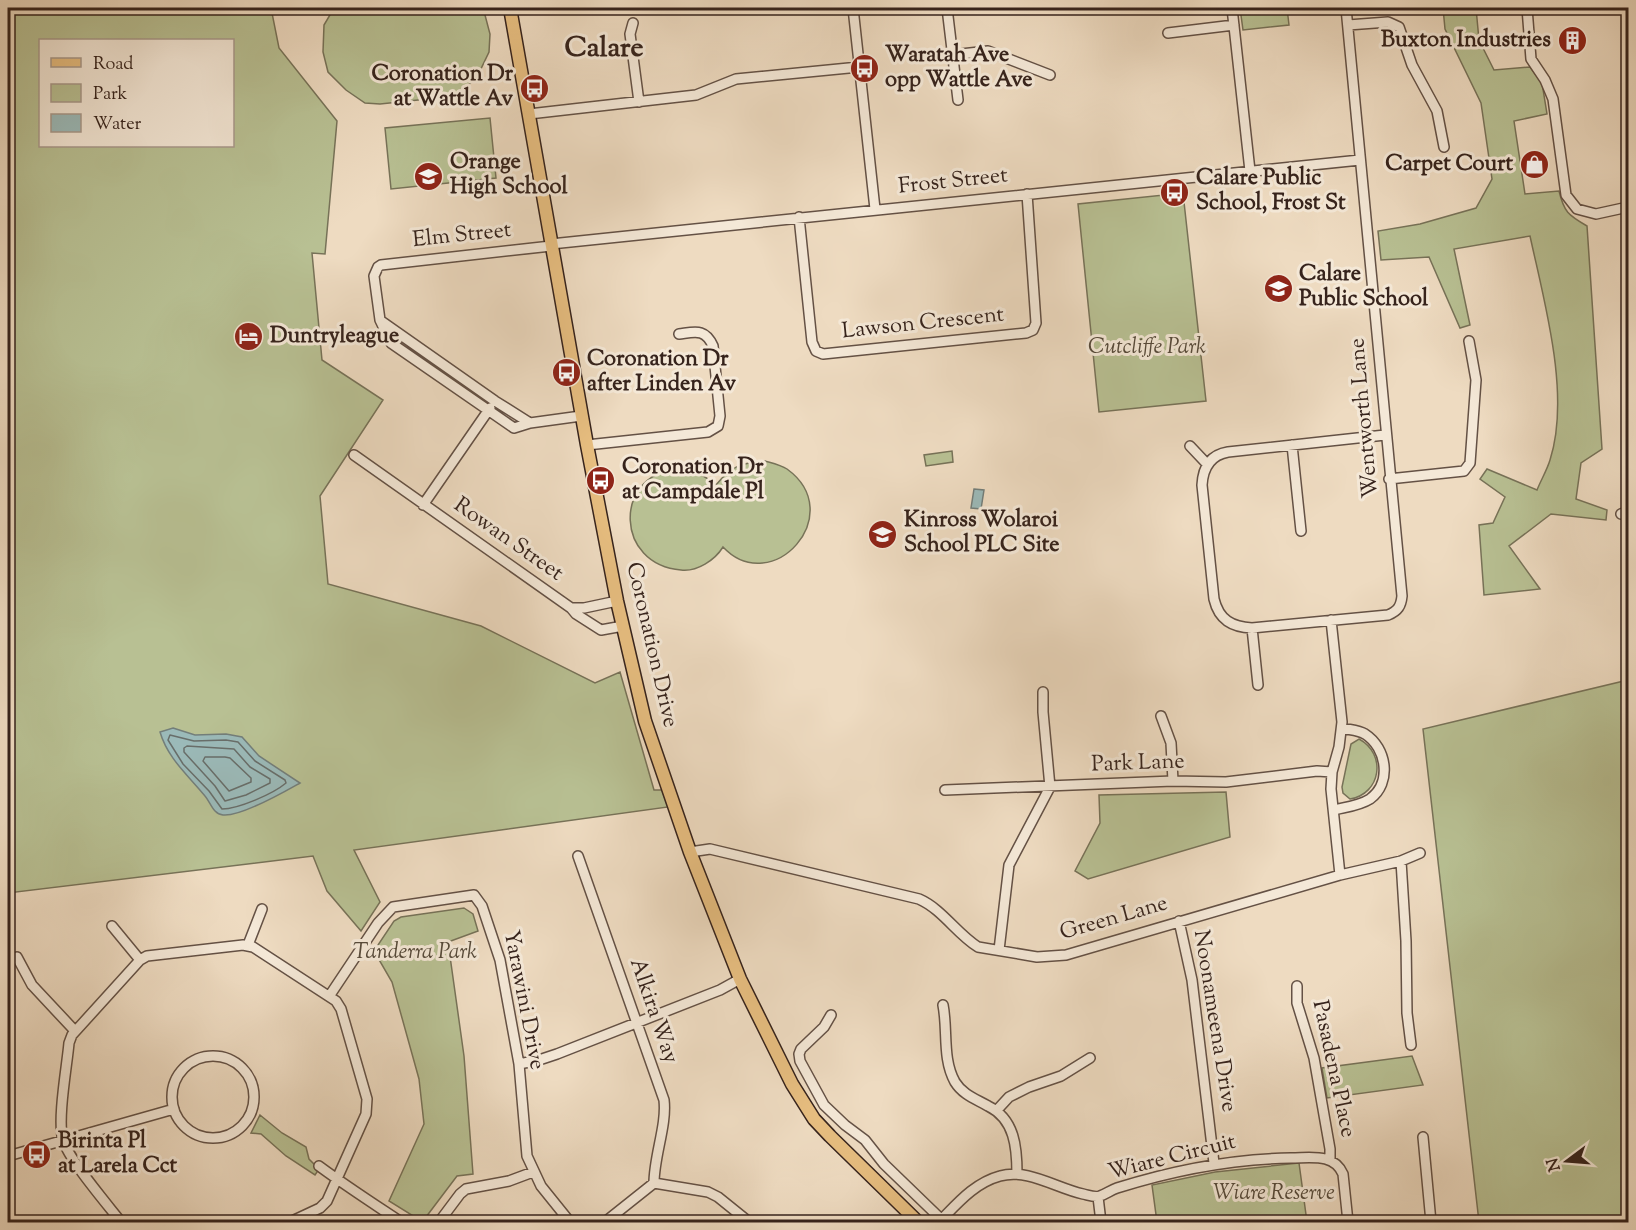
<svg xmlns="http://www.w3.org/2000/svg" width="1636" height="1230" font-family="'Sorts Mill Goudy',serif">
	<rect width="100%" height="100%" fill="#eedbc1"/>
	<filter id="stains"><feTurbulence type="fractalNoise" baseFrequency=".00333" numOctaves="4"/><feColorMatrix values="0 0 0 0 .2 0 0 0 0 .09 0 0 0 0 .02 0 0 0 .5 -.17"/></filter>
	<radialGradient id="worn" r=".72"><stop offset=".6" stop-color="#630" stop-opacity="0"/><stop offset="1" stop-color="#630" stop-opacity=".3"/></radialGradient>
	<path fill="#b8c093" stroke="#777258" stroke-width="1.5" fill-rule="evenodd" d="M8,8H271L279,48L337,121L325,254L312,253L322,360L383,400L320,496L328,584L481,626L595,683L620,672L654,790H662L668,807L354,850L380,902L361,931L327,891L313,856L8,893ZM40,40H232V146H40Z
		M334,8H481L485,15L490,34L489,52L477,77L456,96L380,104L365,103L346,90L328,72L323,52L324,25Z
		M1240,8H1287L1289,25L1243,30Z
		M1443,8H1476L1479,40L1494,70L1530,67L1542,83L1547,114L1514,121L1525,194L1559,191C1564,212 1568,215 1587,226L1602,449L1581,463L1576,499L1607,510L1606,520L1551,514L1509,546L1540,589L1484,595L1479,525L1493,523L1505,497L1480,479L1487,469L1537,490C1541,480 1547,470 1550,460C1571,395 1544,301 1530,236L1454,249L1470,325L1460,328L1429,257L1381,260L1378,231L1420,224L1476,208L1492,179L1481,103L1445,29Z
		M490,118L496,178L391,189L385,128Z
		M1183,193L1206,401L1099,412L1078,204Z
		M952,451L953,462L926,466L924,455Z
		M765,461C772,463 781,465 787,469C849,514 772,599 723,547C715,560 697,572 681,570C615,565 614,476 674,470C691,469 703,474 716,485C731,466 741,463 765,461Z
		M1628,680V1222H1479L1423,729Z
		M1359,739C1387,754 1381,794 1350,799L1343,793L1342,787L1351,744Z
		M1226,792L1230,837L1088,879L1075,871L1100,823L1099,795Z
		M464,908L473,914L478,931L448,942L464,1056L473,1174L457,1176L426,1217L418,1219L389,1201L424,1124L419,1079L392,982L374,951L394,921L401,917Z
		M1412,1056L1423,1085L1327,1098L1322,1068Z
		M260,1115L282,1133L306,1147L309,1159L319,1169L315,1175L286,1156L261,1134L251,1133Z
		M1299,1163L1307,1222H1157L1152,1185L1215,1172Z"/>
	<path fill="#9bbab9" stroke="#737e7a" stroke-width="1.5" d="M974,489L984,490L981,509L971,508Z
		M173,728L195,735L226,734L242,737L259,756L300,783C284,792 241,817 223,815C213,814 211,803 205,796C188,775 168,759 160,732Z"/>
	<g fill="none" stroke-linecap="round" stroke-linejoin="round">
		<path stroke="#686e6a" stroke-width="1.5" d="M170,735L194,741L226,740L238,742L255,761L285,780L286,783C273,794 238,809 222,809L209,791L183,764L168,740Z
			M187,746L234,749L250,767L270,779V783L246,795L225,801L215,786L184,752V748Z
			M225,757L230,758L251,778V782L229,791L203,761L205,757Z"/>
		<defs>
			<path id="minor" d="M853,8L875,209
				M947,8L958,100
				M1232,8L1250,171
				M1346,8L1402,596C1401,606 1398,611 1388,615L1252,628C1232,627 1219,620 1214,599L1202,485C1203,468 1210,455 1228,452L1385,435
				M1527,8L1531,59L1545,80L1553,99L1566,195L1577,209L1596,214L1628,207
				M633,23L630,34L639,102
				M1348,25L1388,22L1399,27L1412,65L1437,111L1444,147
				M1168,33L1234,25
				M952,55L988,51L1050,75
				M529,114L696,95L736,79L859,67
				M799,217L812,342L816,351L823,354L1026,333L1033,330L1036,323L1027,194
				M551,244L1360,160
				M551,246L381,265L378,267L374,276L380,320L391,343L514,428L530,423L581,416
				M381,321L495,401L530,423
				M587,445L708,432L718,426L720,416L713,346C705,328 695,332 679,334
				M1292,445L1301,531
				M1190,446L1207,464
				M354,455L571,608L576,614L601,630L623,626
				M1389,479L1464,471L1470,463L1476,380L1469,341
				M423,505L490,408
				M1621,514L1628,511
				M571,608H584L617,601
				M1331,620L1342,722L1339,747L1332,772L1331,789L1340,875
				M1252,628L1258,685
				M1161,716L1171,743L1173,781
				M945,790L1173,781L1226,782L1317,771L1332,772
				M1334,810C1346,807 1359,806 1370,799C1392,783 1387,748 1365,734C1358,730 1350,730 1342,728
				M690,852L710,849L919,899C942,909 957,934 978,947L1037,957L1066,955L1340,875L1401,861L1420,853
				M578,856L664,1100C667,1125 654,1156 654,1183
				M1401,861L1406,941L1407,1013L1411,1045
				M1179,921L1192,980L1214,1163
				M112,926L140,960
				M248,945L262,909
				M999,950L1009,865L1050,787L1043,712V692
				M17,957L32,985L75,1031
				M1297,986V1003L1314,1058L1330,1149V1159
				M330,995L378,923L393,907L474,895L482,906L500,960L519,1064L527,1156L541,1186L570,1222
				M943,1005C948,1030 942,1059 955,1082C963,1095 976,1099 988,1106C1015,1119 1017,1148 1017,1174
				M831,1015L824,1027L801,1049L799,1054L800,1061L824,1105L845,1125L865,1140L884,1164L944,1222
				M172 1097a41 41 0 1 1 82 0a41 41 0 1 1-82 0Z
				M519,1064L539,1060L557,1054L720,990L740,979
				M997,1110L1009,1097L1029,1087L1061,1076L1090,1058
				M1423,1137L1431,1222
				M8,1156L174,1109
				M319,1166C346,1186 374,1204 401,1222
				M654,1183L708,1192L718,1197L749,1222
				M1098,1197L1101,1222
				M121,1222C107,1204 69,1160 63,1140C57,1120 67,1066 69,1043L72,1035L140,960L147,956L243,945L253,947L336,1001L341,1009L367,1099L366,1114L327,1201L320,1208L290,1222
				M439,1222L460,1194L466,1189L509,1181L533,1172
				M605,1222L654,1183
				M939,1222C957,1204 974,1183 1000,1176C1027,1168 1056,1188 1083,1194C1088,1195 1095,1198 1100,1196C1106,1194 1111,1190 1117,1188C1174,1170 1232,1159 1291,1158C1311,1158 1334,1153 1343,1174L1348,1222"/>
			<path id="major" d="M510,8L587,445L617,601L645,721L690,852L740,979L792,1084L814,1119L830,1136L918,1222"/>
		</defs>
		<use href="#minor" stroke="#645145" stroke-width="12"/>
		<use href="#major" stroke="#36231c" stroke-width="15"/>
		<use href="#minor" stroke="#f4e8d7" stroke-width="9"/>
		<use href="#major" stroke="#e7be80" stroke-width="12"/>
	</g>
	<defs>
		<symbol id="building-disc" viewBox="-11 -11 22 22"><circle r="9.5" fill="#8f2418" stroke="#f4e8d7"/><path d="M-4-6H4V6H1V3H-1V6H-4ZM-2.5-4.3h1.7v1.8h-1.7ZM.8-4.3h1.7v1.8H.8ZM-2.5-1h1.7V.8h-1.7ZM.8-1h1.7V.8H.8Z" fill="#fff"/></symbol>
		<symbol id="bus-disc" viewBox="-11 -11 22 22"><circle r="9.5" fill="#8f2418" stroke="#f4e8d7"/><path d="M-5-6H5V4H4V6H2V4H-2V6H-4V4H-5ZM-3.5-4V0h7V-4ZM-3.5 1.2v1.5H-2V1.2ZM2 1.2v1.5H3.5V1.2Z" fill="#fff"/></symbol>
		<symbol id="shop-disc" viewBox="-11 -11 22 22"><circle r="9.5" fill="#8f2418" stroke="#f4e8d7"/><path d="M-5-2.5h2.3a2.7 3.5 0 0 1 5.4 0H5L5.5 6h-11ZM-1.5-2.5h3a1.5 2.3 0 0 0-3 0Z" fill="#fff"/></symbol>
		<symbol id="school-disc" viewBox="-11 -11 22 22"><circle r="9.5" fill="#8f2418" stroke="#f4e8d7"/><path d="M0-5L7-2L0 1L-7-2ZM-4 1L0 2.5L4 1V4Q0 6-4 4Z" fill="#fff"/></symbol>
		<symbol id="hotel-disc" viewBox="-11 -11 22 22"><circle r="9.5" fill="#8f2418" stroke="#f4e8d7"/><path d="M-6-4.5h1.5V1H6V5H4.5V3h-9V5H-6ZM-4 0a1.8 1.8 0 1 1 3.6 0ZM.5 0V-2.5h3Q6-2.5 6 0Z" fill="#fff"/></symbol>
	</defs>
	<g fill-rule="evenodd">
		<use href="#building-disc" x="1556" y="24" width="33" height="33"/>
		<use href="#bus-disc" x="848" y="52" width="33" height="33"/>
		<use href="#bus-disc" x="518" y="72" width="33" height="33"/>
		<use href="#shop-disc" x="1518" y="148" width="33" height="33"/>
		<use href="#school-disc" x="412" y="160" width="33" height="33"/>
		<use href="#bus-disc" x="1158" y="176" width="33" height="33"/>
		<use href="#school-disc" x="1262" y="272" width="33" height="33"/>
		<use href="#hotel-disc" x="232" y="320" width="33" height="33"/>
		<use href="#bus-disc" x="550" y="356" width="33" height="33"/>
		<use href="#bus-disc" x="584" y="464" width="33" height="33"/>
		<use href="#school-disc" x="866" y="518" width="33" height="33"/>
		<use href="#bus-disc" x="20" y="1138" width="33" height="33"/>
	</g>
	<g text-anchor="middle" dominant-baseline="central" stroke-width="6" stroke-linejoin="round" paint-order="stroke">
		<g font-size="22" font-weight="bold" fill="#36231c" stroke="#f4e8d7" text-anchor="start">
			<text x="1551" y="41" text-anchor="end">Buxton Industries</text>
			<text x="885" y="56">Waratah Ave<tspan x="885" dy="25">opp Wattle Ave</tspan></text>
			<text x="513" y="75" text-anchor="end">Coronation Dr<tspan x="513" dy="25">at Wattle Av</tspan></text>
			<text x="450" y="163">Orange<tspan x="450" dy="25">High School</tspan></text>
			<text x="1513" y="165" text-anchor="end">Carpet Court</text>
			<text x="1196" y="179">Calare Public<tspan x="1196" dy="25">School, Frost St</tspan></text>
			<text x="1299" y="275">Calare<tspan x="1299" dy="25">Public School</tspan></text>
			<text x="270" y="337">Duntryleague</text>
			<text x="587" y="360">Coronation Dr<tspan x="587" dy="25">after Linden Av</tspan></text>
			<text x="622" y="468">Coronation Dr<tspan x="622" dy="25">at Campdale Pl</tspan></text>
			<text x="904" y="521">Kinross Wolaroi<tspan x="904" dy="25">School PLC Site</tspan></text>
			<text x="58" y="1142">Birinta Pl<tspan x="58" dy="25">at Larela Cct</tspan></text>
		</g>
		<g font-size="22" fill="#36231c" stroke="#f4e8d7">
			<text transform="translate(953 182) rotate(-6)">Frost Street</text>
			<text transform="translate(462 236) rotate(-6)">Elm Street</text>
			<text transform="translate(923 324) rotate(-6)">Lawson Crescent</text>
			<text transform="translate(1365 418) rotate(-95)">Wentworth Lane</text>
			<text transform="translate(508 540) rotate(35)">Rowan Street</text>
			<text transform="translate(651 645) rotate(77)">Coronation Drive</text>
			<text transform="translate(1138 764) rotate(-2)">Park Lane</text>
			<text transform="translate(1114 919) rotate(-16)">Green Lane</text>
			<text transform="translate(523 1000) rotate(79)">Yarawini Drive</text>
			<text transform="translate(653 1011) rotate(71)">Alkira Way</text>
			<text transform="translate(1214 1021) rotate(81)">Noonameena Drive</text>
			<text transform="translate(1333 1069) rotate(78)">Pasadena Place</text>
			<text transform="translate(1172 1158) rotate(-14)">Wiare Circuit</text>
		</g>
		<g font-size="22" font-style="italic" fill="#564a3a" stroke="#f4e8d7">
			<text x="1147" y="348">Cutcliffe Park</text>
			<text x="415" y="953">Tanderra Park</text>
			<text x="1274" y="1194">Wiare Reserve</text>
		</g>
		<g font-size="28" font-weight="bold" fill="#36231c" stroke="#f4e8d7">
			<text x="604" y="49">Calare</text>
		</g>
	</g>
	<rect width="1636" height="1230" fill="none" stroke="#eedbc1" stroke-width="30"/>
	<rect x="9" y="9" width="1618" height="1212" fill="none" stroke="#36231c" stroke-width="3"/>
	<rect x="15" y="15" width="1606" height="1200" fill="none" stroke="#36231c" stroke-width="1.5"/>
	<rect x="39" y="39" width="195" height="108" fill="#f4e8d7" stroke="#a8998c" stroke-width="1.5"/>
	<rect x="51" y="58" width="30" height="9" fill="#e7be80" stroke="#a8998c" stroke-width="1.5"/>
	<text x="93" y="69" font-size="18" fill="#36231c">Road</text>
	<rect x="51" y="84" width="30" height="18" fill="#b8c093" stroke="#a8998c" stroke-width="1.5"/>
	<text x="93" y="99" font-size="18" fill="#36231c">Park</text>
	<rect x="51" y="114" width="30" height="18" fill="#9bbab9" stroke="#a8998c" stroke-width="1.5"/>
	<text x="93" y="129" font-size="18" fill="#36231c">Water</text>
	<g transform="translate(1567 1161) rotate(254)" stroke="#f4e8d7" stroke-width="4.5" paint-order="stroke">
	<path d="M0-4.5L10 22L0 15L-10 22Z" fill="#36231c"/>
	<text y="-9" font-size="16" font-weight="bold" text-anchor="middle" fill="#36231c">N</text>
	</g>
	<rect width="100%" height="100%" filter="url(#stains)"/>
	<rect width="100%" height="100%" fill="url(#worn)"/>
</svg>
